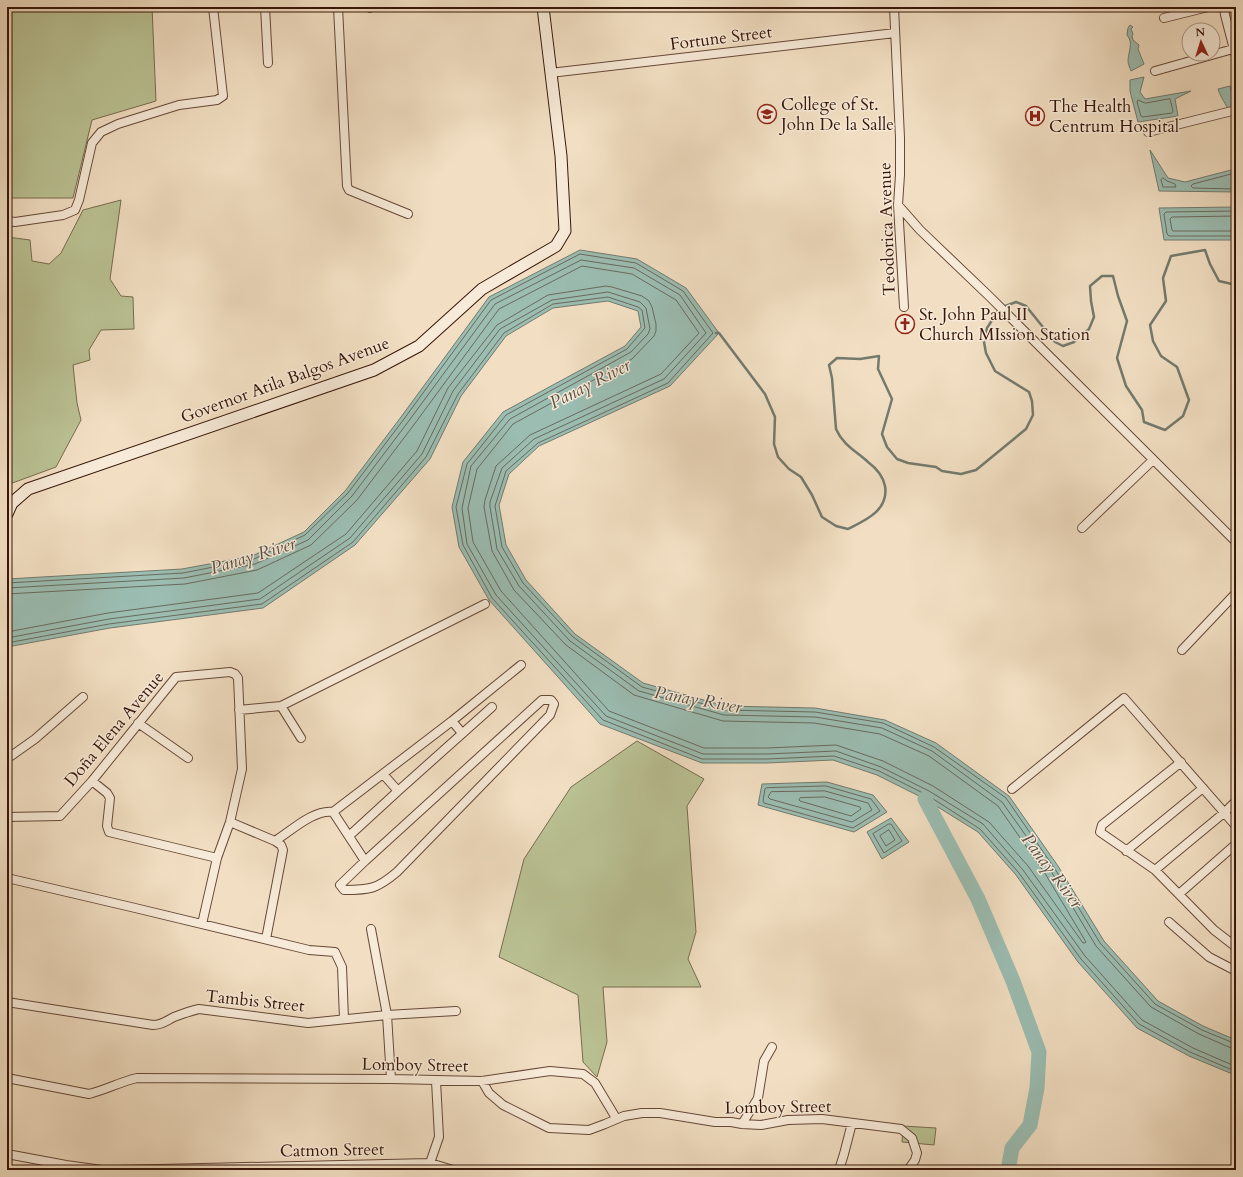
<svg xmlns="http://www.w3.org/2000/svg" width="1243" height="1177" font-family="Cardo,serif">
	<rect width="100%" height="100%" fill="#f2dfc3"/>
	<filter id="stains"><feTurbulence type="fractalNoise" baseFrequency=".005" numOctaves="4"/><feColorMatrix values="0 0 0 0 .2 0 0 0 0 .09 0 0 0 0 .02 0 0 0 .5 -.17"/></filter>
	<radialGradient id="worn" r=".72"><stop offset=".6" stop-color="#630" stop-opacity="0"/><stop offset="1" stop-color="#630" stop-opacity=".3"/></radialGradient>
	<path fill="#bac294" stroke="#786c4e" d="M7,7H152L156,101L92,120L73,198H7Z
		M121,200L110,279L121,296L133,297L134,329L101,330L89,350L90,360L73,365L77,403L81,420L56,467L7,485V237L30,240L32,261L49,264L61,253L83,210Z
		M637,741L704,779L687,806L696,932L688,959L701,987H603L607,1042L597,1077L583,1062L578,995L499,957L524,859L571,787Z
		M903,1126L936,1128L934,1145L902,1142Z"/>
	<path fill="#9bbdb2" stroke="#737a6e" d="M1130,25L1133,27L1131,29L1133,34L1132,36L1133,40L1139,45L1138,49L1144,64L1131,71C1130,68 1128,64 1128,61C1128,52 1134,43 1127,35L1128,28Z
		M1144,77L1140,92L1145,99L1191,91L1175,99L1178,116L1138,122L1130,91V80Z
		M1230,86L1235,106L1228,109C1224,101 1221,98 1218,89Z
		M1150,150L1168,178L1185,182L1231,170L1236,171V192L1159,191Z
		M1236,207V240H1164L1159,208Z
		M580,250L637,259L686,288L719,333L670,386L539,446L509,474L499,505L506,545L526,580L575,634L643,683L725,706L815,708L885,720L936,743L1009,796L1058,866L1104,941L1158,1001L1203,1026L1236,1040V1072L1230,1073L1189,1056L1137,1028L1078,962L1016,875L978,832L925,799L877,775L833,760L767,763H702L600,724L489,600L459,547L452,507L463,462L503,412L625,346L641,327L638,311L608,301L553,308L506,336L461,396L430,459L355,545L263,608L110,628L7,647V579L182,569L252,556L304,532L345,491L401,417L489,297Z
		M827,782L873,795L887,812L854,832L758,805L762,784Z
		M891,818L909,842L882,859L867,832Z"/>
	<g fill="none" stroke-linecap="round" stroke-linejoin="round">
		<path stroke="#696a5d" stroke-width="1" d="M1170,99L1173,111L1172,113L1143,117L1141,116L1137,102L1138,100L1145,103Z
			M1236,175L1231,174L1193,184L1191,186L1193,188L1236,189
			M1163,178L1167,181L1175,184L1176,187H1163L1161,180Z
			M1236,211L1166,212L1164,214L1167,234L1169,236H1236
			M1236,216L1172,217L1170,219L1172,230L1173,231H1236
			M7,583L183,573L254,559L305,535L348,493L404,419L491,300L580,254L636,263L683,291L713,333L668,383L538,443L506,471L495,506L502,547L523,583L573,637L642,687L725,710L815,712L883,723L934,747L1006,798L1055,869L1100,943L1155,1004L1202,1030L1236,1044
			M7,588L184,578L255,564L308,540L352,496L408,422L495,304L581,260L634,268L680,295L706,333L664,379L534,439L502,468L490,502V507L497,549L519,586L570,641L639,691L724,715L815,717L882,728L932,751L1002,802L1051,871L1096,946L1151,1007L1199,1034L1231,1048L1236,1049
			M7,594L185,584L257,570L311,545L357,500L413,426L499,309L582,266L632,274L676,300L699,333L661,374L530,435L496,466L485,500L484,507L492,551L514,590L566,645L634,695L723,721L814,723L880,734L929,756L998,806L1046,875L1086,942L1085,943H1083L1028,866L989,822L933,786L883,761L836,745L767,748H704L609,711L501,591L473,542L468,508L477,469L513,424L632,359L654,336L656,331V324L652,307L649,301L642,296L612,287L606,286L548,295L497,325L448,388L417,451L346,534L258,593L108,613L7,632
			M7,638L109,619L260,599L350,538L422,454L453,391L500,329L552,300L608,292L640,302L646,308L650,329L648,334L631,352L510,419L471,466L462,508L467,544L496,595L606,716L703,754H767L836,751L881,767L929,791L983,824L1023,870L1085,956L1142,1020L1193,1048L1230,1064H1236
			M7,643L109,624L262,604L353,542L426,457L458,394L504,333L553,304L608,297L638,307L642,310L645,328L627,349L506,415L467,464L456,507L463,545L492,598L603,720L702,759H767L834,756L879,771L927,795L980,829L1019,873L1081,959L1139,1024L1190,1052L1230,1069H1236
			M826,786L871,799L880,811L853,828L764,803L763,801L765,789L766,788Z
			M825,791L868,803L872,810L852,822L770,799L768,797L771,792Z
			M825,797L860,807L861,809L851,816L800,801L799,800L800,798Z
			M889,824H891L902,841L884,853L873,834Z
			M889,830L895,840L886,846L880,836Z"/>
		<path stroke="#737a6e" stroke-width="2.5" d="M716,333H719L765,394L775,417L774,444L778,457L789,469L801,477L812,495L822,517L836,526L848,529C866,520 889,510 885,486C883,476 876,468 868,462C856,451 843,445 836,429L832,378L829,365L837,358L860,359L879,356L878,369L892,399L882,434L887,447L897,459L908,463L936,467L942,471L961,474L976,470L1026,429L1033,415L1032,401L1029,392L995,371L986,353L984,342L987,328L1000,308L1016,302L1026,306L1055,342L1063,346L1074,342L1089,329L1094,317L1091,301L1090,286L1102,276H1113L1118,296L1127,321L1117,358L1126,386L1142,410L1144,422L1165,430L1183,416L1189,400L1177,367L1161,356L1153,341L1150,325L1166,301L1163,278L1171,256L1205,250L1210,264L1219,281L1236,285"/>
		<path stroke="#9bbdb2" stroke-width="15" d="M925,799L978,899L1013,981L1039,1052L1037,1088L1030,1125L1012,1148L1008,1170"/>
		<defs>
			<path id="minor" d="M265,7L268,63
				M338,7L347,186L349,190L408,214
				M370,7V8
				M894,7L900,138V175L898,205L904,307
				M1224,7L1225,15L1236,57
				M1164,18L1208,7
				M1155,71L1233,49
				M550,73L895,33
				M1148,132L1236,110
				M898,205L920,230L989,296L1236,542
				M7,221L15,222L63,215L75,210L79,200L92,143L101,132L118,124L179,105L217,100L223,96L213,7
				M1082,528L1153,460
				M1182,650L1236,593
				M542,700H551L554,704L550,715L397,872C377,889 370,890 344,890L340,885L365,861Z
				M281,706L301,738
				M239,710L281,706L485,604
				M452,721L462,733
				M138,723L188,758
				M7,756H11L35,739L83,697
				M1181,762L1102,825L1100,832L1155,870L1214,930L1236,947
				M383,774L398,791L492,707
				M92,781L107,793L110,798L107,826L109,832L217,858
				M1012,789L1124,698L1236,826
				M333,812L452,721L521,665
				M7,817L60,816L92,781L176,677L230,672L235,674L238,678L242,769L230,822L217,858L202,924
				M230,822L275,841L281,845L283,850L266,939
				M349,836L398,791
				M275,841C291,831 314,809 333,812L365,861
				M1126,851L1203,788
				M1155,870L1225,812L1236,801
				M7,878L131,907L309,950L335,952L342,967L344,1019
				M1179,894L1236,844
				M1169,922L1209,957L1236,971
				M371,929L387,1015L391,1079
				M7,1002L153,1025C162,1025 166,1021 174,1017C182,1014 190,1011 199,1009L308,1023L387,1015L456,1011
				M7,1078L89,1094C105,1090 120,1082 137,1078L391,1079L482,1081L550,1071L583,1074L595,1083L616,1118
				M482,1081L489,1093L503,1105L549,1128L589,1130L605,1124L624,1116L642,1113H660L715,1122H731L742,1124L761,1125L788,1120L822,1119L901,1129L912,1138L917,1153L915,1160L908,1170
				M742,1124L758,1098L764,1061L772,1047
				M7,1154L66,1165L102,1170
				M115,1170L430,1163L453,1170
				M431,1170L430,1163L439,1137L436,1081
				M839,1170L844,1154L852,1123"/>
			<path id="secondary" d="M7,514L12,503L28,489L374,370L419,346L482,289L556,246L565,231L561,156L543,7"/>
		</defs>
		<use href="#minor" stroke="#664837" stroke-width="10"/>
		<use href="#secondary" stroke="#371608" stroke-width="13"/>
		<use href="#minor" stroke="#f7ead8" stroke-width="8"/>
		<use href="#secondary" stroke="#f7ead8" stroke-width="11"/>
	</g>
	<defs>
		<symbol id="university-ring" viewBox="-11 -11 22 22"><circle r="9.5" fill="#f7ead8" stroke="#8f2418" stroke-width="1.5"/><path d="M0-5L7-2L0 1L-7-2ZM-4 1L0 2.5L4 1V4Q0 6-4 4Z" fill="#8f2418"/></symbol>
		<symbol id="hospital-ring" viewBox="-11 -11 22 22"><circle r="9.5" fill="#f7ead8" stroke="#8f2418" stroke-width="1.5"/><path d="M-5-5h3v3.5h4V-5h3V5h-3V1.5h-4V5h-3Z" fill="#8f2418"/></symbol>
		<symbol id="church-ring" viewBox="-11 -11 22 22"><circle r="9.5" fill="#f7ead8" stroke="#8f2418" stroke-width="1.5"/><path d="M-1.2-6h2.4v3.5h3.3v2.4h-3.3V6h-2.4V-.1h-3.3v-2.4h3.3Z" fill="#8f2418"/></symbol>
	</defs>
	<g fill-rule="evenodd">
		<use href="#university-ring" x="756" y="103" width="22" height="22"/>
		<use href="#hospital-ring" x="1024" y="105" width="22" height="22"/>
		<use href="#church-ring" x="894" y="313" width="22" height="22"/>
	</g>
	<g text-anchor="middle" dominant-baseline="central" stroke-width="3" stroke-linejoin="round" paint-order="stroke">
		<g font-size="17" fill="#371608" stroke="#f7ead8">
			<text transform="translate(721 38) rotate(-7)">Fortune Street</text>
			<text transform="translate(887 229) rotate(-92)">Teodorica Avenue</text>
			<text transform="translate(285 380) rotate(-20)">Governor Atila Balgos Avenue</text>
			<text transform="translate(114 729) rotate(-50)">Doña Elena Avenue</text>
			<text transform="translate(255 1001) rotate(6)">Tambis Street</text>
			<text transform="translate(415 1065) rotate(1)">Lomboy Street</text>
			<text transform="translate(778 1107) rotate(-1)">Lomboy Street</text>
			<text transform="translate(332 1150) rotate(-1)">Catmon Street</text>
		</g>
		<g font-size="17" fill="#371608" stroke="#f7ead8" text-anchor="start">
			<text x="781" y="104">College of St.<tspan x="781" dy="20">John De la Salle</tspan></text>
			<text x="1049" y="106">The Health<tspan x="1049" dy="20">Centrum Hospital</tspan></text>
			<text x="919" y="314">St. John Paul II<tspan x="919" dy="20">Church MIssion Station</tspan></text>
		</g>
		<g font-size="18" font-style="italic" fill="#5a5044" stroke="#f7ead8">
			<text transform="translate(590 384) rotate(-27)">Panay River</text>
			<text transform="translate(253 556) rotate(-17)">Panay River</text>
			<text transform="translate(698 700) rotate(10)">Panay River</text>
			<text transform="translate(1052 871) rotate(53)">Panay River</text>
		</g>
	</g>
	<rect width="1243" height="1177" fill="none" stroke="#f2dfc3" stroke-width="24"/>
	<rect x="8" y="8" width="1227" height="1161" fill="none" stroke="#371608" stroke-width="2"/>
	<rect x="12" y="12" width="1219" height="1153" fill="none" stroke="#371608"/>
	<g transform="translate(1201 42) rotate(356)"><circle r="19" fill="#f7ead8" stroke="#aa9585"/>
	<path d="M0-3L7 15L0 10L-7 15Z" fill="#8f2418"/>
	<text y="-6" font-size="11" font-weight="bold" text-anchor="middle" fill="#371608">N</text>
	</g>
	<rect width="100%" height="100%" filter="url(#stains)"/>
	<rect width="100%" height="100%" fill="url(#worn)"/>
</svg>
